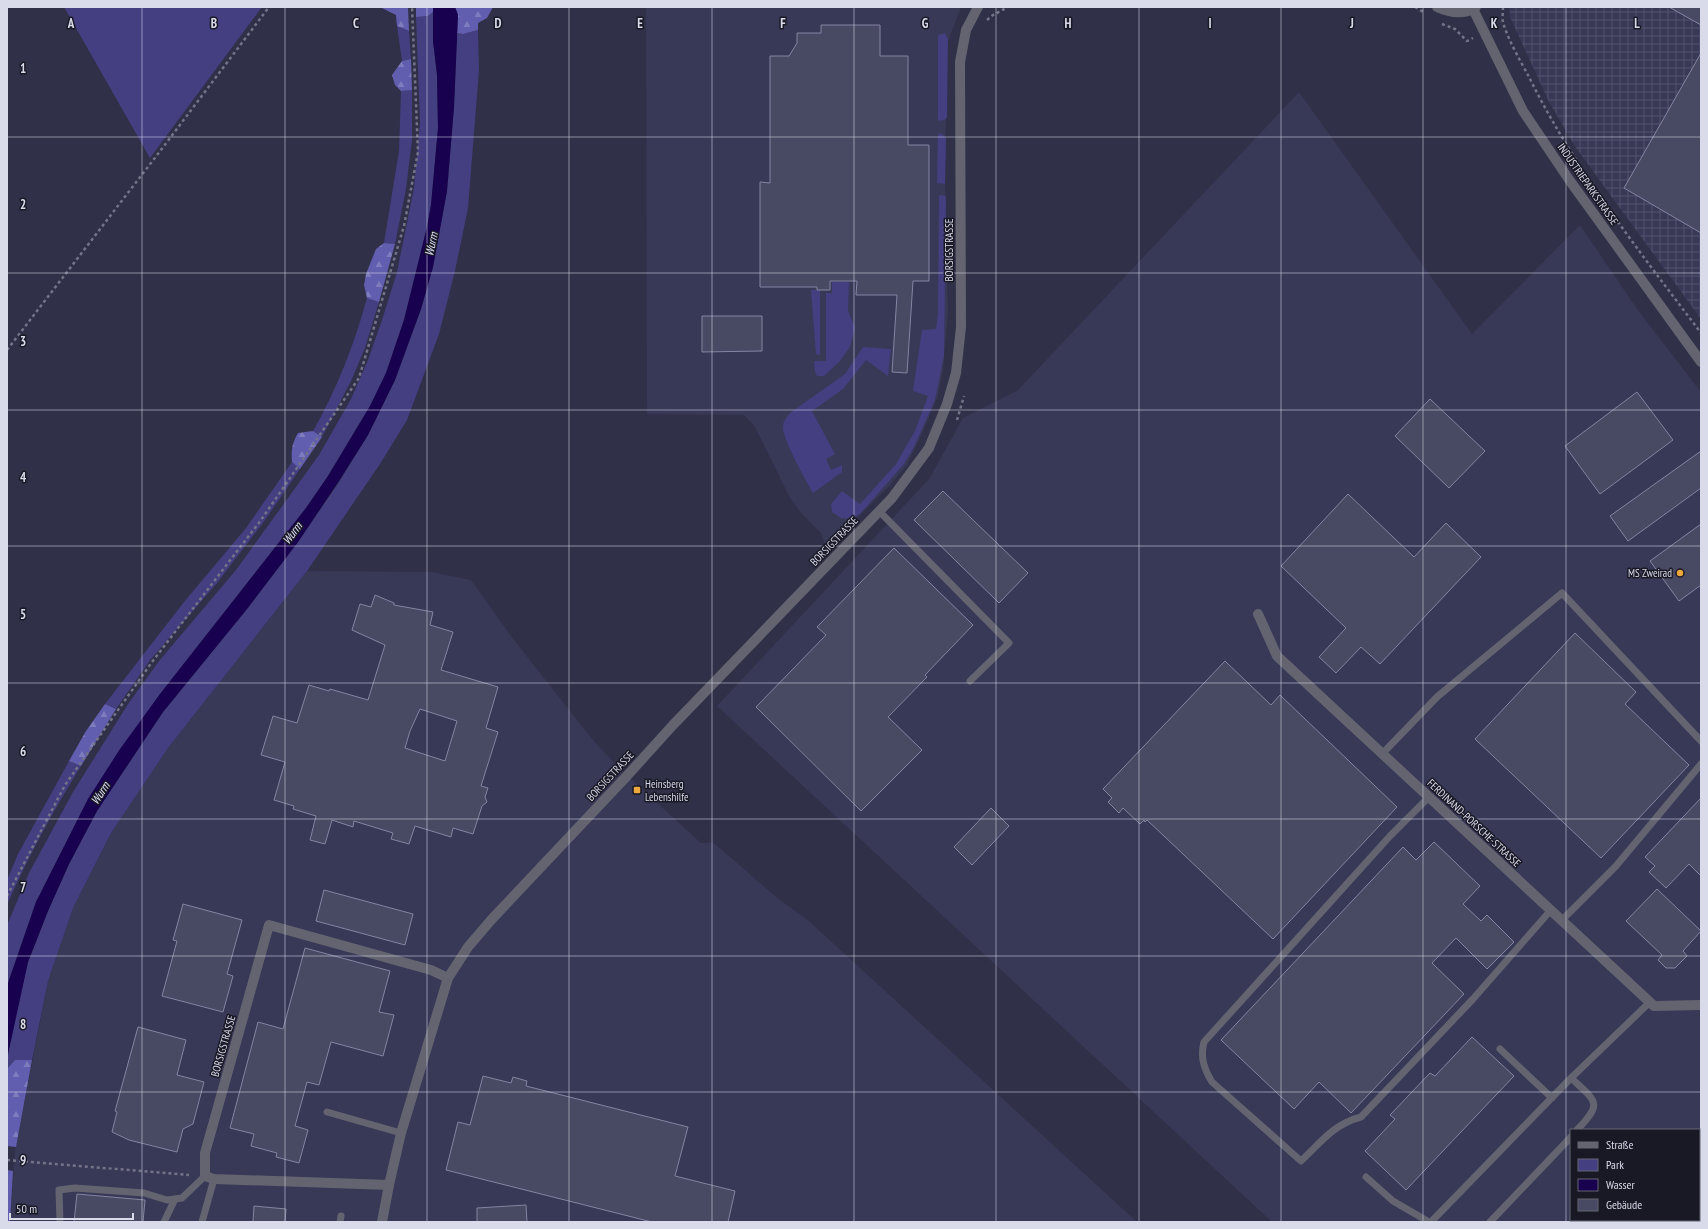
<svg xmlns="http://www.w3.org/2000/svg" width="1708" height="1229" font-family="'PT Sans Narrow',sans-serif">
	<defs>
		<pattern id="industrial-grid" width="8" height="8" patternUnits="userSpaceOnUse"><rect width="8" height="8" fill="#383857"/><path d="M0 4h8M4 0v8" fill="none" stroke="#54546f"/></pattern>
		<pattern id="forest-firs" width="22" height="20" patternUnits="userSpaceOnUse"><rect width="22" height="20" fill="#625eaf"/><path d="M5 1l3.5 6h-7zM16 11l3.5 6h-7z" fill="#7f7cbe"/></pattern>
	</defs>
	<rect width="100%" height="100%" fill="#303048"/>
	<path fill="#383857" d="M646,7H961L947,44L945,184L948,312L943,370L938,396L920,438L906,466L890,485L824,551V541L821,533L803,515L790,498L755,427L744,415L647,414Z
		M1299,92L1472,334L1580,225L1640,313L1701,392V1219L1699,1218V1130H1571V1220H1656L1644,1222H1272L717,706L929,479L963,418L1017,391Z
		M307,571L432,572L471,580L514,640L593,740L618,767L701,843L713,842L775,896L810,922L1137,1222H10L15,1151L48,981L73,908L111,833L168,748Z"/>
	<path fill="url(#industrial-grid)" d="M1509,7H1701V319L1576,148L1549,102L1510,17Z"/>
	<path fill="#433f80" d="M64,7H262L150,158Z
		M433,12V41L437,75L438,128L431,205L427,227L404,320L386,373L370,406L328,476L306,508L160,694L88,799L36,902L7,986V925L29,873L73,792L128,704L159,661L236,570L319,455L351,399L368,360L383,317L397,272L414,188L420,122L416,17L428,16Z
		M397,26L409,31L411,59L402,61Z
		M478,30L479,70L468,208L455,271L439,334L407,420L380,464L307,571L168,748L111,833L73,908L48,981L32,1060H15L7,1069V1059L11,1037L28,962L48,911L69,864L97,811L163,712L247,609L298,542L339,482L368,435L395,380L421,309L433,267L447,191L454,107L457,33L463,34Z
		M945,33L948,39L947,116L946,119L941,121L938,120V35Z
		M412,90V140L406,189L395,244L384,243L399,151L401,91Z
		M938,133L942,134L946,138L945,184L937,183Z
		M939,195L946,196L944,356L935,400L914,447L904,464L860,514L852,519L841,518L832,512L831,504L842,491L860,504L896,464L915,431L928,396L913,391L922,330L936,329L938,314Z
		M832,282H849L848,311L855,327L850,347L840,361L824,376H817L815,372L814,361H826V293H832Z
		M811,290H820V355L816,354Z
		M367,298L379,302L365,348L351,381L322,437L313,431C337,389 354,345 367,298Z
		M863,347L891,349L888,376L866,360L843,389L812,411L835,454L826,459L831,470L842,465V472L813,493C806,481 782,438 783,427C783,421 786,418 790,413L845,374Z
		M292,462L300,469L265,520L217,583L151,659L116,709L105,704L184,602L246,528Z
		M69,761L81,766C53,811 28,857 7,905V880L18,854Z"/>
	<path fill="url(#forest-firs)" d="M380,7H408L409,31L397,26L396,15Z
		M416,7H433V12L428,16L416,17Z
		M455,7H493L487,18L478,23V30L463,34L457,33L458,15Z
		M411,59L412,90L401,91L395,85L392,75L402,61Z
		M384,243L395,244L379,302L367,298L364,285L366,274L376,249Z
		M313,431L322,437L300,469L292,462C291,451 292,443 298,433Z
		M105,704L116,709L81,766L69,761L86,731Z
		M15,1060H32L16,1147L7,1146V1069Z
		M7,1170L13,1171L10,1222H7Z"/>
	<path fill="#18014f" d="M433,7H455L458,15L454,107L447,191L433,267L421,309L395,380L368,435L339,481L298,542L247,609L163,712L97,811L69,864L48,911L28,962L7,1059V986L36,902L88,799L120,749L160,694L306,508L328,476L370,406L386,373L404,320L427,227L431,205L438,128L437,75L433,41Z"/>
	<path fill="#484963" stroke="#8485a2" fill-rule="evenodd" d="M1669,7H1701V25Z
		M821,25H880V56H908V145H929V281H913L907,373L892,372L897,295H856L857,281H830V290H817V287H760V182L770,183V56H789L797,43V33H821Z
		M1701,53V233L1624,188Z
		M702,316H762V351L702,352Z
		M1637,392L1673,440L1600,494L1565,446Z
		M1430,399L1485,451L1449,488L1395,436Z
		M1701,451V488L1628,541L1610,516Z
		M943,491L1028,573L999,603L914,520Z
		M1348,494L1414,557L1446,523L1481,557L1380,664L1361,647L1336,673L1319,657L1346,628L1281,566Z
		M1701,524V585L1679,601L1650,561Z
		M894,548L973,625L925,675L927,677L888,717L922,750L861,811L756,707L826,635L817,627Z
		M375,595L394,603V605L433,612L430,625L453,632L441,670L498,687L486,728L498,732L481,786L488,788L485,797L487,802L482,806L473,834L453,828L451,837L415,826L409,844L391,839L393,833L354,821L353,827L332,820L325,844L310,840L316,816L293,809L294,806L274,800L285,762L261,755L273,716L297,723L309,685L329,691L330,689L368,700L385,645L352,630L360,604L371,607ZM420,709L457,721L445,761L405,748L410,731Z
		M1575,633L1636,692L1625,704L1689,765L1601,858L1475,739Z
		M1225,661L1271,705L1280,695L1397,807L1273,939L1147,820L1145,822L1144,820L1140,824L1123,808L1119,813L1108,802L1112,798L1103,789Z
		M1701,798V876L1689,864L1666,888L1649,872L1655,866L1645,857Z
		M991,808L1009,826L972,865L954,847Z
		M1434,842L1480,886L1463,904L1481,921L1487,915L1514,942L1487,969L1456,938L1432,963L1464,994L1351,1113L1319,1082L1294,1109L1221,1040L1403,847L1416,860Z
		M1657,889L1701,931L1683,951L1687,956L1675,968H1666L1658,960L1662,955L1626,921Z
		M324,890L413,914L405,945L316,921Z
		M183,904L242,920L227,974L233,976L223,1012L162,996L177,941L173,940Z
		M305,948L390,971L379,1012L394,1015L383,1056L331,1042L319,1085L307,1082L295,1126L308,1130L299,1163L276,1157L277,1153L251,1146L254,1134L230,1128L258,1022L283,1029Z
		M138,1027L186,1040L177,1075L204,1082L193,1124L183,1129L177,1152L129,1140L112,1132L117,1112L115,1111Z
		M1472,1037L1514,1076L1406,1190L1365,1151L1395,1119L1390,1115L1430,1073L1435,1076Z
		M483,1076L511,1083L513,1077L527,1081L526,1086L688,1127L675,1176L735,1191L728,1222H652L446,1170L458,1122L470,1125Z
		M77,1194L145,1200L143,1222H74Z
		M526,1205L527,1222H477V1208Z
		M254,1206L286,1209L285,1222H253Z"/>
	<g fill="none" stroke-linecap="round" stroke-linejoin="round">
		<path stroke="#747489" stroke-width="2.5" stroke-dasharray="3 3" stroke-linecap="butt" d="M1415,7L1425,13
			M1503,7C1503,12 1502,18 1503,22C1507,38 1521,62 1529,77C1575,170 1639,251 1701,333
			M987,20L993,15L1008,7
			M1442,24L1455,29L1467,41L1473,38
			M7,350L164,146L269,7
			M957,420L964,396
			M7,896L65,785L152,662L261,520L359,378L404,226L418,152L412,7
			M7,1160L189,1175"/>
		<path stroke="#636470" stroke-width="7" d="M879,511L1009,643L970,681
			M1382,754L1437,697L1562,593L1701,741
			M1429,797L1390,836L1204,1042C1200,1057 1204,1069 1212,1082L1301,1161C1321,1142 1334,1124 1361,1117L1473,999L1551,910
			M1562,920L1616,866L1701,764
			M1500,1049L1552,1098
			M327,1112L401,1133
			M1577,1130C1603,1103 1597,1102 1571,1078L1650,1002
			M1366,1177L1393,1201L1429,1222
			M60,1222L59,1190L75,1188L144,1193L167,1200L182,1198L205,1176
			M164,1222L175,1199
			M202,1222L214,1179
			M340,1222L341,1216
			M1431,1222L1571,1078
			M1490,1222L1571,1137"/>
		<path stroke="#636470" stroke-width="10" d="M1258,614L1277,656L1654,1006L1701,1005
			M389,1185L214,1179L205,1176V1153L269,925L431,970L448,978"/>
		<path stroke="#636470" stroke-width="10" d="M1437,7C1450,13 1464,15 1476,7
			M1473,9L1523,111L1570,181L1701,362
			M382,1222L389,1185L401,1133L448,978L468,947L492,919L625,778L673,725L892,498L929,448L947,404L956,373L961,327L960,62L966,30L978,7"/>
	</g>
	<path fill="none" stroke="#d9daea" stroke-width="1" stroke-opacity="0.55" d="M142,7V1222M285,7V1222M427,7V1222M569,7V1222M712,7V1222M854,7V1222M996,7V1222M1139,7V1222M1281,7V1222M1423,7V1222M1566,7V1222M7,137H1701M7,273H1701M7,410H1701M7,546H1701M7,683H1701M7,819H1701M7,956H1701M7,1092H1701"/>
	<g fill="#eea73d" stroke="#191925" stroke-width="1.5">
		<circle cx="1680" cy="573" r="4"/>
		<rect x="633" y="786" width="8" height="8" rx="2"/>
	</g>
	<g text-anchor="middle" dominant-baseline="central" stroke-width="3" stroke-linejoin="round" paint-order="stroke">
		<g font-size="11" fill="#d9daea" stroke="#191925">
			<text transform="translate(1588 184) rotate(55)">INDUSTRIEPARKSTRASSE</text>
			<text transform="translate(949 250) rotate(-90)">BORSIGSTRASSE</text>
			<text transform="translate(834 541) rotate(-46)">BORSIGSTRASSE</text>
			<text transform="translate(610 776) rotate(-47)">BORSIGSTRASSE</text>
			<text transform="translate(1474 823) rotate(43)">FERDINAND-PORSCHE-STRASSE</text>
			<text transform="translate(223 1046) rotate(-74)">BORSIGSTRASSE</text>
		</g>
		<g font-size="11" fill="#d9daea" stroke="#191925" text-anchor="end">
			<text x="1672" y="573">MS Zweirad</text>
			<text x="645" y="784" text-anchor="start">Heinsberg<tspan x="645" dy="13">Lebenshilfe</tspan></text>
		</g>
		<g font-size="12" font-style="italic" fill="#dfe0f7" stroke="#191925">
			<text transform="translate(431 244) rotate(-77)">Wurm</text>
			<text transform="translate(292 533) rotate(-53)">Wurm</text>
			<text transform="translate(100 793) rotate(-57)">Wurm</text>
		</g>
	</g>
	<g font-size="13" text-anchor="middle" font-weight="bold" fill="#d9daea" stroke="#191925" stroke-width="3" stroke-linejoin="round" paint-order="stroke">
		<text x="71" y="28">A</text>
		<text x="214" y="28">B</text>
		<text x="356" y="28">C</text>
		<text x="498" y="28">D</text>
		<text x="640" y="28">E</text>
		<text x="783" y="28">F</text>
		<text x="925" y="28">G</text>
		<text x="1068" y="28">H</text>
		<text x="1210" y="28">I</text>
		<text x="1352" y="28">J</text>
		<text x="1494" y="28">K</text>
		<text x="1637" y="28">L</text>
		<text x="23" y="73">1</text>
		<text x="23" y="209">2</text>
		<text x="23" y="346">3</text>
		<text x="23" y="482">4</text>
		<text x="23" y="619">5</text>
		<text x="23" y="756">6</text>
		<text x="23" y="892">7</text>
		<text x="23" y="1029">8</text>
		<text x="23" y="1165">9</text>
	</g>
	<rect width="1708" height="1229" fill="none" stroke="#d9daea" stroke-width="16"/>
	<rect x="1570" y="1129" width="130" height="92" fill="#191925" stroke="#666674"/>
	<rect x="1578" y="1142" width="20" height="6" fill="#636470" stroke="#666674"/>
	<text x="1606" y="1149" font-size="12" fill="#d9daea">Straße</text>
	<rect x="1578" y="1159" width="20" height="12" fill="#433f80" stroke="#666674"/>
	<text x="1606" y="1169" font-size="12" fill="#d9daea">Park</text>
	<rect x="1578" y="1179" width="20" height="12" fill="#18014f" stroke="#666674"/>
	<text x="1606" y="1189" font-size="12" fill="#d9daea">Wasser</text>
	<rect x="1578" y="1199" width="20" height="12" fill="#484963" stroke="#666674"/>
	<text x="1606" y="1209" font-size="12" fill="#d9daea">Gebäude</text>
	<path d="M10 1213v6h123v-6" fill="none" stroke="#d9daea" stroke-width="2"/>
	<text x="16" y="1213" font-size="12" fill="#d9daea" stroke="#191925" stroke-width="3" paint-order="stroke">50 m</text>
</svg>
